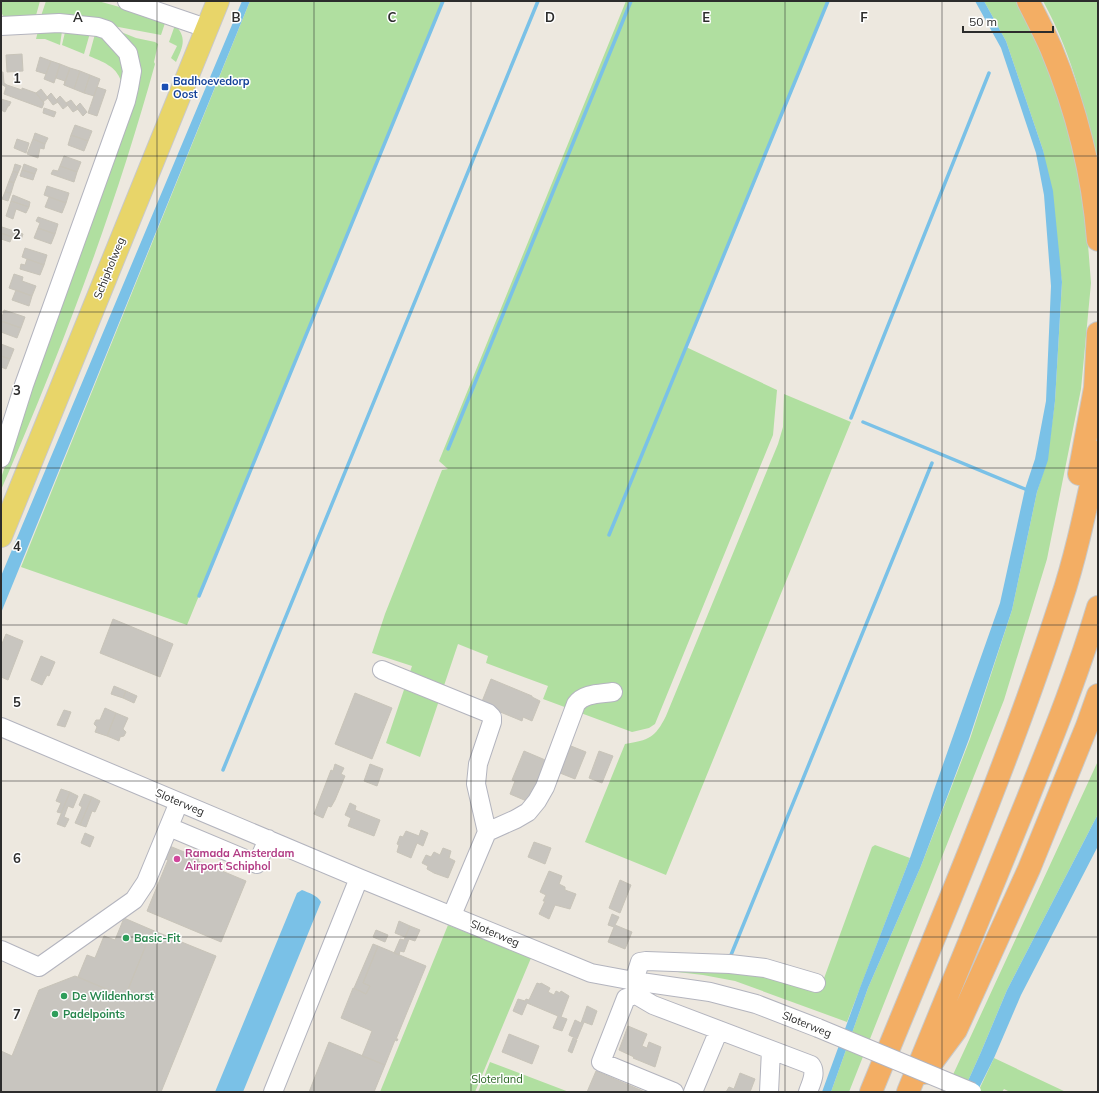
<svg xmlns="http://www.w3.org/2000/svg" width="1099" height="1093" font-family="Mulish,sans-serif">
	<rect width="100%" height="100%" fill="#ede8df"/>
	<path fill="#b0dfa0" d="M1,1H40L35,19H5L1,12Z
		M46,1H98L134,11L165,23L161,35L76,19H40Z
		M250,1H443L187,625L21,567Z
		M626,1H828L686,347L777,390L773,435L655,724L649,728L632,732L543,699L548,686L486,663L488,656L458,644L420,757L386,743L412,666L372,653L385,614L440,475L442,470L448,469L439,461Z
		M984,1H1019L1039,40L1070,128L1085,206L1091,283L1081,389L1047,559L1004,700L849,1092H831L868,988L921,866L970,739L1012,610L1037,492L1047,460L1055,401L1062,282L1043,150L1006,41Z
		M1043,1H1098V177C1087,114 1074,58 1043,1Z
		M175,25C188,38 182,48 176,62L171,58L177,46L169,42Z
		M116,30L136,38L155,42L158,44L154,62L155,64C115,209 61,352 1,490V478L56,316L134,100Z
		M38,31H62L60,45L45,39H36Z
		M65,32L90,33L84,54L62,45Z
		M95,34C117,43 121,55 125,77L121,81C116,66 103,62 89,56Z
		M784,394L851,422L666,875L585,842L625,744C649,740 655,738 666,716L778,444L783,427Z
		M1098,761V814L1007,990L981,1052L963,1092H945Z
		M875,845L910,858L847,1022L735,981L703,975L643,968H734L819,992L872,847Z
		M448,925L531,958L475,1092H380Z
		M994,1058L1066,1092H1010L1004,1089L1002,1092H978Z
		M490,1062L569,1092H478Z"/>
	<path fill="#7ac1e7" d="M242,1H250L1,613V576Z
		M975,1H984L1006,41L1043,150L1053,191L1062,282L1055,401L1048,460L1037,492L1012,610L969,739L921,866L868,988L831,1092H822L861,985L910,858L1000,603L1025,489L1035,459L1046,401L1051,286L1044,195L1036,153L1001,48Z
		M1098,814V846L1021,995L994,1058L977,1092H963L981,1052L1007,990Z
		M302,890C309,893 317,895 321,902L243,1092H215L297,893Z"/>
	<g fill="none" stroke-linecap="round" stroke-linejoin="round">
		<path stroke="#7ac1e7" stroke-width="3.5" d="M851,418L989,73
			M863,422L1025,489
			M448,449L631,1
			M609,535L828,1
			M199,596L443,1
			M223,770L538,1
			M731,955L932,463"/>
	</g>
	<path fill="#c8c5bf" stroke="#c8c4b9" d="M22,54L23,71L7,72L6,55Z
		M40,57L51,61L46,74L36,71Z
		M51,61L60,64L54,83L44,79Z
		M60,64L70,68L64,85L65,81L56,78Z
		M70,68L80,71L74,89L64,85Z
		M80,71L90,75L84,93L74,89Z
		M1,72H3L4,83L7,85L22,90V88L36,93L44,103L42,108L4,94L6,87L1,84Z
		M90,75L100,79L94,96L84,93Z
		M97,87L106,90L97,116L88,113Z
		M41,89L48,98L43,102L36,93Z
		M51,93L58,102L53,105L47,97Z
		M60,96L68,105L63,109L56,100Z
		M1,99L11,102L9,106H8L5,112L1,110Z
		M71,100L78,109L73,112L66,103Z
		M80,103L87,112L83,116L76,107Z
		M44,108L56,112L54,117L43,113Z
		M75,125L92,131L88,141L71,135Z
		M35,133L48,138L45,144L33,139Z
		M71,135L88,141L84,151L68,145Z
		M17,139L29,143L26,153L14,148Z
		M33,139L45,144L44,149L40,148L38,158L27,154Z
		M64,156L81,162L77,172L60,166Z
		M15,164L21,166L18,173L13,171Z
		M24,164L37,169L35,174L22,170Z
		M60,166L77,172L74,182L51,174L53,170L58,171Z
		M22,170L35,174L33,180L20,176Z
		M13,171L18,173L14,183L9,181Z
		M9,181L14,183L11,193L5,192Z
		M47,186L69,193L66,203L44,195Z
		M5,192L11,193L8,201L2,199Z
		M13,195L30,202L29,207L11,201Z
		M49,197L66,203L62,213L45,207Z
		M11,201L29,207L26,213L16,209L13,219L6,216Z
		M38,217L58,224L55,234L38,228L40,223L36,221Z
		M2,227L23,234L21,240L1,233Z
		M38,228L55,234L51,244L34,238Z
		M1,233L12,237L10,242L1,239Z
		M25,248L47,255L44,265L22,257Z
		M27,259L44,265L40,275L20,269L21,264L25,265Z
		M14,274L23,277L22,281L36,286L32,296L9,288Z
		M16,290L32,296L29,306L12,300Z
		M4,310L25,317L21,328L1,321Z
		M1,321L21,328L17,338L1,332Z
		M1,344L14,349L10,359L1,356Z
		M1,356L10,359L6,369L1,367Z
		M113,619L173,644L160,677L100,653Z
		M6,634L23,641L8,680L1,677V646Z
		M41,656L55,662L49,676L47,675L42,685L31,680Z
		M491,679L532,696V697L540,701L532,721L523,717L522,721L481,704Z
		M114,686L126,691L123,698L111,694Z
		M126,691L137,696L134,703L123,698Z
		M355,693L392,708L372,759L335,744Z
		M105,708L116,713L107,736L95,732L97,727L94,724L96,720H100Z
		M64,710L71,712L65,727L57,725Z
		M116,713L128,718L123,729L126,732L124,736L120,737L119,741L107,736Z
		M571,746L586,752L575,779L560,773Z
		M524,751L550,762L529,802L510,794L515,781L512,780Z
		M599,751L613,756L602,783L589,778Z
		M335,764L344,768L341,774L345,776L335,800L331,807L328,806L323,818L314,814L331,770L333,771Z
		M370,764L383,769L377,786L364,781Z
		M61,789L70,792L61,813L57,812L61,803L56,801Z
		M70,792L78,796L73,808L68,806L64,817L69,819L65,827L57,824Z
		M84,794L92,797L80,825L75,823L82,807L79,805Z
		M92,797L100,801L95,812L92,811L86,827L80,825Z
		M350,803L356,806L355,810L380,820L374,836L348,826L351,818L345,815Z
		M421,830L428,833L423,846L417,843L411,858L397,852L399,845L397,844L400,836L403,837L406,831L419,836Z
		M85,833L94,837L90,847L81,843Z
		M534,842L551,848L545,864L528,857Z
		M167,845L199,858L198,861L246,881L221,942L147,911L168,860L162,858Z
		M443,848L451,851L449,858L455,861L448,878L434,873L427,869L428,866L422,863L426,855L431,857L434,852L440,855Z
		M549,871L562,876L559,884L565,887V890L576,894L570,909L555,905L549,919L539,914L545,901H543L546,895L540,892Z
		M620,880L631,885L620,913L609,908Z
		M612,914L619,917L615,925L632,932L625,949L608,942L614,927L608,925Z
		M124,918L152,930L125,997L78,977L87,955L95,958L104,936L115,940Z
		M399,921L410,926L405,937L395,933Z
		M410,926L420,930L415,941L409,939L404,952L400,951L399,955L394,953L400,939L404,940Z
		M152,930L216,956L161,1092H1V1051L12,1056L39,990L75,976L125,997Z
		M376,930L388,935L385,942L373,937Z
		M373,944L378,946L363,983L370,986L366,994L354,988Z
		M378,946L426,966L396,1039H398L397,1041L395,1040L385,1065L362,1056L372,1031L341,1018L353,988L366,994L370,986L363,983Z
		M537,983L540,984L541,983L550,988L548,992L554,995L556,991L560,993L561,991L569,996L561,1017L567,1019L562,1031L553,1028L558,1016L527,1003L522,1015L513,1011L518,999L525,1001L526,999L529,1000Z
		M587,1006L597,1011L592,1025L584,1022L577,1039L569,1035L575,1020L581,1023Z
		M628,1026L647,1034L642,1046L647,1048L649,1042L661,1047L655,1067L633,1058L634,1057L619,1050Z
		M509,1034L539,1046L532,1064L502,1052Z
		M573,1038L577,1040L572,1053L568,1051Z
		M329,1042L385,1065L374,1092H309Z
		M596,1071L645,1092H587Z
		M740,1073L755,1079L750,1092H726L729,1087L734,1089Z"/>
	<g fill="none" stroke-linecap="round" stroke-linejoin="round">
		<defs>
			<path id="minor" d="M127,1L206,28
				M1,26L59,23L98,27L107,30L128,53L132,71L129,88L126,101L24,385L1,458
				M382,670L488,713L492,717V722L478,764L476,784L487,832L452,915
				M1,727L359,878L591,973L634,981L710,992L756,1004L818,1028
				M169,827L257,864L268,839
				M487,832L516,819L528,812L537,801L545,787L576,704C584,693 600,694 613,692
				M1,950L39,967L134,900L146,882L179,802
				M636,995L626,998L601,1062L674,1092
				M273,1092L359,878
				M693,1092L719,1030
				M769,1092L771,1050
				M808,1092C811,1083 817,1073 811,1065L653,1005L636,995L634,981L640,962L646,961L730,964L765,968L816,983"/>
			<path id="major" d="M1,536L218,1"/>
			<path id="highway" d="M1028,1C1036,17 1044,32 1051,48C1076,108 1093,176 1098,240
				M1079,474L1095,388L1098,333
				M924,1073L956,1030L1029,869L1087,726L1098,695
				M871,1092C937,930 1007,768 1061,601C1077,553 1087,502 1098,452
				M908,1092C947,996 987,900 1026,803C1052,738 1078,674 1098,607"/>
		</defs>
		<use href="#minor" stroke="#b3b4be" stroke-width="20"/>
		<use href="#major" stroke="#c8c8c8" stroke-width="24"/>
		<use href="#highway" stroke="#c8c8c8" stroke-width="24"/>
		<use href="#minor" stroke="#fff" stroke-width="18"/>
		<use href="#major" stroke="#e8d569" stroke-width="22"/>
		<use href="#highway" stroke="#f3ae64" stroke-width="22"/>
		<defs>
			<path id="minor-bridge" d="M818,1028L972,1092"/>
		</defs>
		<use href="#minor-bridge" stroke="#b3b4be" stroke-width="20" stroke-linecap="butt"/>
		<use href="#minor-bridge" stroke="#fff" stroke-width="18"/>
	</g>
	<path fill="none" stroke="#2c2c2c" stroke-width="1" stroke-opacity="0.55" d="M157,1V1092M314,1V1092M471,1V1092M628,1V1092M785,1V1092M942,1V1092M1,156H1098M1,312H1098M1,468H1098M1,625H1098M1,781H1098M1,937H1098"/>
	<rect fill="#1a4fb4" stroke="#fff" stroke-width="1.5" x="161" y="83" width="8" height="8" rx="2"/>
	<circle fill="#d1479c" stroke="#fff" stroke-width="1.5" cx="177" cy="859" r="4"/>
	<g fill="#2e9e5b" stroke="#fff" stroke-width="1.5">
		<circle cx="126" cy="938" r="4"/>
		<circle cx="64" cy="996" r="4"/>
		<circle cx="55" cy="1014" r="4"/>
	</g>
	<g text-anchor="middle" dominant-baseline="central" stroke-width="3" stroke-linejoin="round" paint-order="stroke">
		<g font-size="11" font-weight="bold" fill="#164399" stroke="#fff" text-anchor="start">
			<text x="173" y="81">Badhoevedorp<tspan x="173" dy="13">Oost</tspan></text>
		</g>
		<g font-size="11" fill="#2c2c2c" stroke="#fff">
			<text transform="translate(109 268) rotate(-68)">Schipholweg</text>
			<text transform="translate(180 802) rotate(23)">Sloterweg</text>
			<text transform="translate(495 933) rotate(23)">Sloterweg</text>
			<text transform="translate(807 1024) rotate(22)">Sloterweg</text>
		</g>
		<g font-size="11" font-weight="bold" fill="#b23c85" stroke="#fff" text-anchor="start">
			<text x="185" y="853">Ramada Amsterdam<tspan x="185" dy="13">Airport Schiphol</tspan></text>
		</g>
		<g font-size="11" font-weight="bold" fill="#27864d" stroke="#fff" text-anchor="start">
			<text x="134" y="938">Basic-Fit</text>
			<text x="72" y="996">De Wildenhorst</text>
			<text x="63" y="1014">Padelpoints</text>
		</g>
		<g font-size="11" fill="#286520" stroke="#fff">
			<text x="497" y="1079">Sloterland</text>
		</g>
	</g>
	<g font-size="13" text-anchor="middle" font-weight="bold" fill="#2c2c2c" stroke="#fff" stroke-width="3" stroke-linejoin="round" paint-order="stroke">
		<text x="78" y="22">A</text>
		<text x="236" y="22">B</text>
		<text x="392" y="22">C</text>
		<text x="550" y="22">D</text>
		<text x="706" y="22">E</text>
		<text x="864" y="22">F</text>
		<text x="17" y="83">1</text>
		<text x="17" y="239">2</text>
		<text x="17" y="395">3</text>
		<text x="17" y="551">4</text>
		<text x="17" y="707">5</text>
		<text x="17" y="863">6</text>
		<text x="17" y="1019">7</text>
	</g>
	<rect width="1099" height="1093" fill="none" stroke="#2c2c2c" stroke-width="4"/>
	<path d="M963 26v6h90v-6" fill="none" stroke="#2c2c2c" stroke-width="2"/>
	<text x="969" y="26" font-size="12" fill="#2c2c2c" stroke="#ffffff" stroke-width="3" paint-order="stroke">50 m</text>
</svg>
